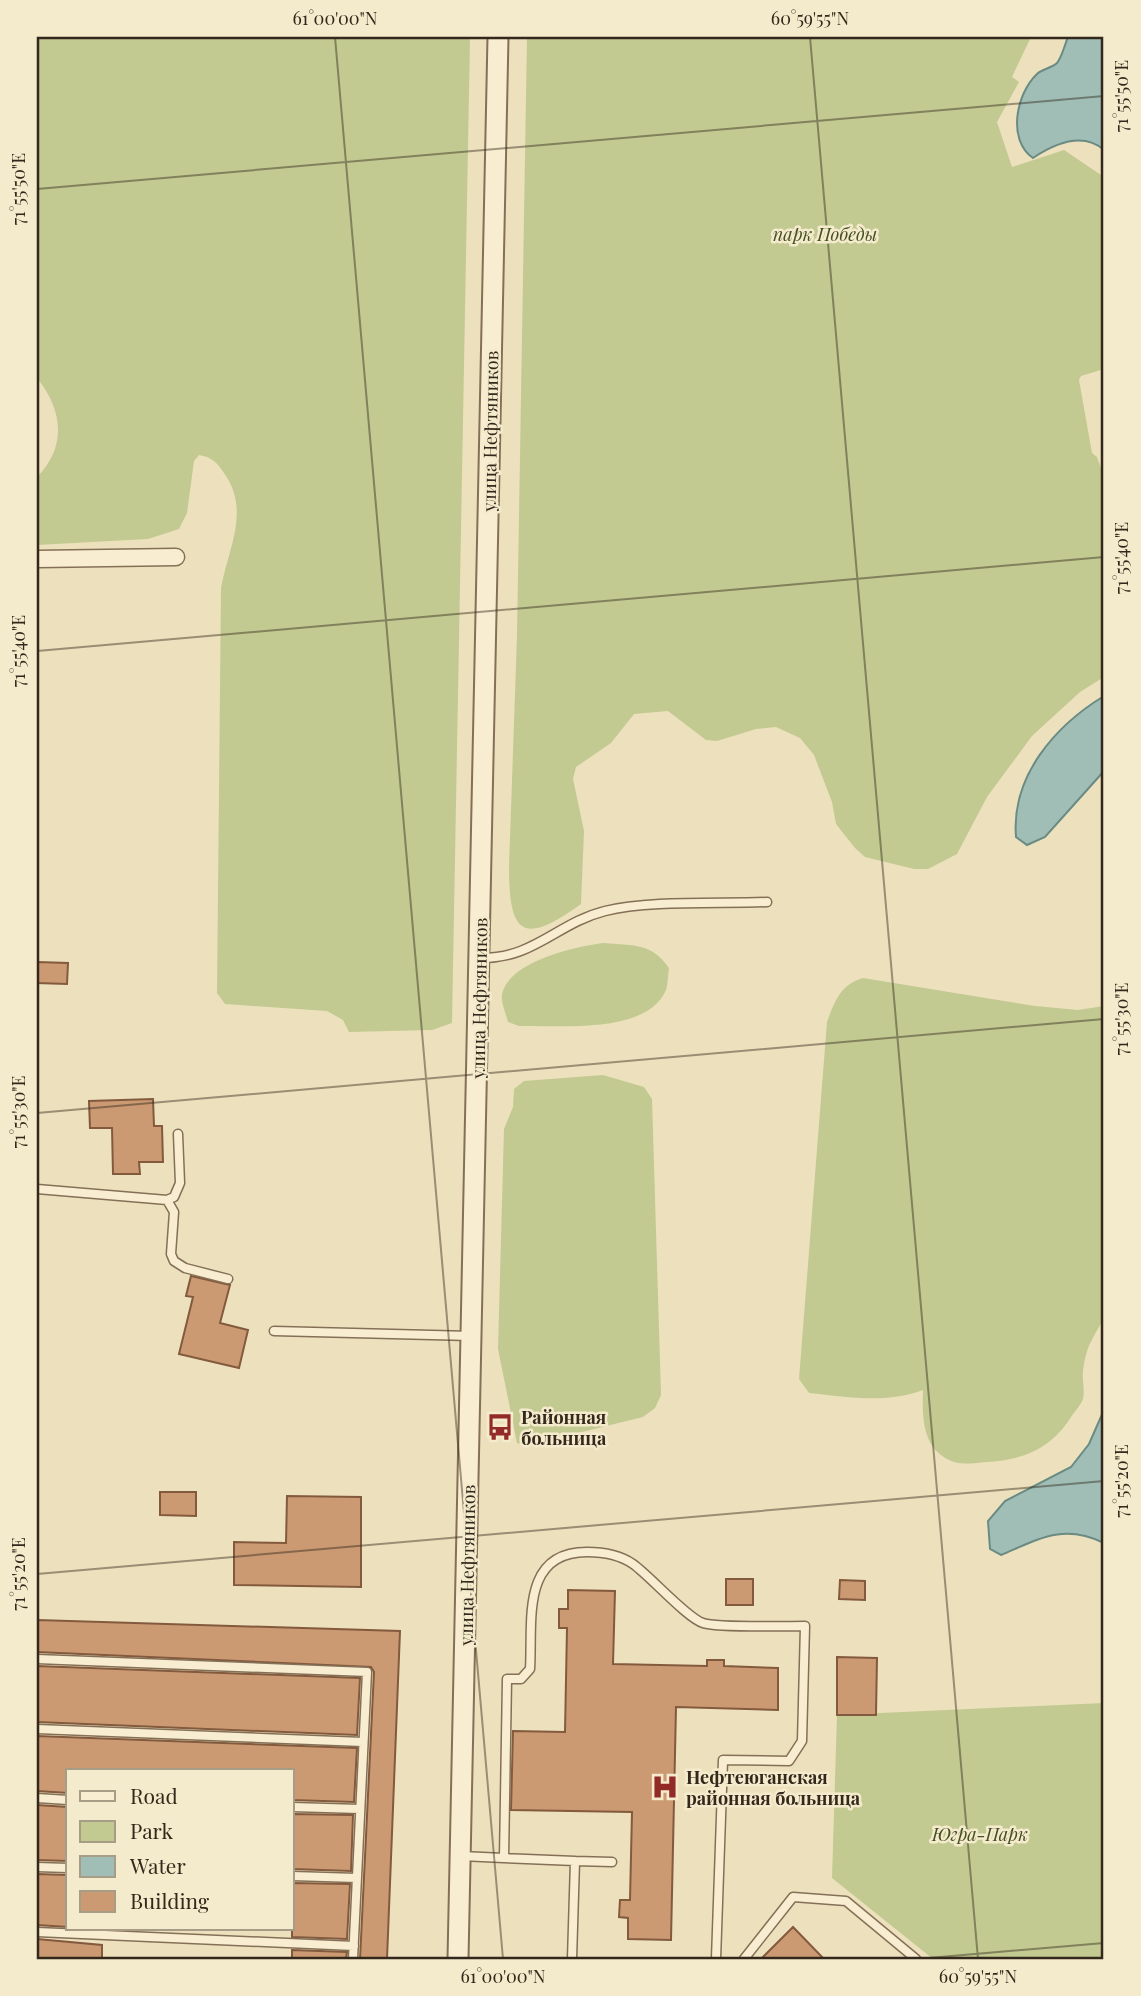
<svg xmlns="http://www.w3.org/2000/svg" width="1141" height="1996" font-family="'Playfair Display',serif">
	<rect width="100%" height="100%" fill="#ede0bd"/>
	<path fill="#c2ca92" d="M37,37H470L452,1023L432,1030L349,1032L343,1020L327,1011L225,1004L217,993L221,588C228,548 251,511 224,473C217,462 211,457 199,455L194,461L187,513L179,529L148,539L37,545V477C67,447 63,410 37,378Z
		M527,37H1031L1012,77L1019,82L997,122L1012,167L1064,150L1104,177V369L1081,376L1079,380L1092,453L1097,457L1102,471L1104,677L1080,692L1032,736L987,797L957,854L928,869H914L865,857L855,848L836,824L832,802L814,755L800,738L776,727L756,729L717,741L706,740L668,711L634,714L611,743L576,767L573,779L584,831L581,904C523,946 509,935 509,867L517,636Z
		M604,943C633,946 651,942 669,968C668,975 668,984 666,990C647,1035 559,1025 519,1026L508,1022C506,1014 501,1003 502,995C507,962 576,946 604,943Z
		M863,978L1035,1006L1078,1010L1104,1006V1318C1092,1340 1086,1346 1083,1372C1082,1380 1085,1391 1083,1399C1081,1405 1075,1411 1071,1417C1051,1449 1023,1460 986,1462C975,1463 965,1465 954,1462C922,1451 922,1418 923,1390C885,1404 848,1397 809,1393L799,1379L827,1022C835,1001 840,985 863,978Z
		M603,1075L644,1087L652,1099L661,1395L655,1408L643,1417L529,1445L517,1443L498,1349L504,1129L513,1107L514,1089L524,1081Z
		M1104,1703V1959H933L832,1878L837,1715Z"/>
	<path fill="#a1beb6" stroke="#698b83" stroke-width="2" d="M1068,37H1104V150C1082,131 1054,144 1033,158C1007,140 1016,94 1037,74C1042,69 1052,68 1057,63C1062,57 1065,44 1068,37Z
		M1104,696V771L1045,837L1027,845L1016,837C1011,776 1055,726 1104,696Z
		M1104,1410V1543C1063,1523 1039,1539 1001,1555L990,1549L988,1521L1005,1501L1071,1467L1089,1444Z"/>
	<path fill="#cb9a73" stroke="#835a3d" stroke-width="2" d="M37,962L68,963L67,984L37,983Z
		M153,1099L154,1126H162L163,1162H139L140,1174H113L112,1128H90L89,1101Z
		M191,1276L230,1285L220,1323L248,1330L239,1368L179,1354L193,1297L186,1296Z
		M160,1492H196V1516L160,1515Z
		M287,1496L361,1497V1587L234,1585V1542L286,1543Z
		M726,1579H753V1605H726Z
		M840,1580L865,1581V1600L839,1599Z
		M568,1590L615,1591L613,1664L707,1666V1660H724V1666L778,1668V1710L676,1707L671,1940L628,1939V1918L619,1917L620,1900H630L632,1812L511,1810L513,1731L565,1732L567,1628H559V1609H568Z
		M37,1620L400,1631L387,1959H360L374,1672L371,1667L37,1652Z
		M837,1657L877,1658L876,1715H837Z
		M37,1666L360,1678L357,1735L37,1722Z
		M37,1736L357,1748L354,1802L292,1800V1770H68V1793L37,1791Z
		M37,1805L68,1807V1861L37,1860Z
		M292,1814L353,1815L351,1871L292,1869Z
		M37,1874L68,1875V1927L37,1925Z
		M292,1883L350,1884L347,1939L292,1937Z
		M793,1927L824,1959H761Z
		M37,1939L102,1945V1959H37Z
		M292,1950L347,1952L346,1959H292Z"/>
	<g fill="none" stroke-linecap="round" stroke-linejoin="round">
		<defs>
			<path id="service" d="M480,958C534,959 557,923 605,911C648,900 720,904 767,902
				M37,1189L167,1200L174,1197L180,1183L178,1134
				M167,1200L174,1212L171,1254L174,1261L185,1268L228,1279
				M274,1331L471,1336
				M37,1659L367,1672L353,1959
				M37,1729L363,1742
				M37,1798L68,1800
				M292,1807L360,1809
				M461,1856L504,1858
				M575,1861L612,1862
				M37,1867L68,1868
				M292,1876L357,1878
				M37,1932L354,1946
				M572,1959L575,1861L504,1858L507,1679H521L530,1669C533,1622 520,1552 587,1552C603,1552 620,1555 633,1564C650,1576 687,1618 703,1623C716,1628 786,1626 805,1626L802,1741L789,1761L723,1760L716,1959
				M744,1959L793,1897L846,1901L916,1959"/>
			<path id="minor" d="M37,559L176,557"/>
			<path id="tertiary" d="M458,1959L498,37"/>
		</defs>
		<use href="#service" stroke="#847057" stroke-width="11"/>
		<use href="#minor" stroke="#847057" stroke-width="19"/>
		<use href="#tertiary" stroke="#847057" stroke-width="23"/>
		<use href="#service" stroke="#f8edd0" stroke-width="8"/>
		<use href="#minor" stroke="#f8edd0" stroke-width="16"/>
		<use href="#tertiary" stroke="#f8edd0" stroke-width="19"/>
	</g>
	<path fill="none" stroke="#33281b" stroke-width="2" stroke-opacity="0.45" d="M335,37L503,1959M810,37L978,1959M37,189L1104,96M37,651L1104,557M37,1113L1104,1019M37,1574L1104,1481M917,1959L1104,1943"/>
	<defs>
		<symbol id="bus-bare" viewBox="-9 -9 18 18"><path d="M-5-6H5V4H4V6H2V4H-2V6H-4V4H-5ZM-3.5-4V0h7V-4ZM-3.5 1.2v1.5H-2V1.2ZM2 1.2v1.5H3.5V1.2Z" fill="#922a28" stroke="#f4eacc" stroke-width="2.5" paint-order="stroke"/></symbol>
		<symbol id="hospital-bare" viewBox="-9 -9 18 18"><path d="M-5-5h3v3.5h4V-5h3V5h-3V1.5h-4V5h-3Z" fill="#922a28" stroke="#f4eacc" stroke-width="2.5" paint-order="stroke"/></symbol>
	</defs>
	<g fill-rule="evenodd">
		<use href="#bus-bare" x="481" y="1408" width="38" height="38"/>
		<use href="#hospital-bare" x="646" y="1768" width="38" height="38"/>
	</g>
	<g text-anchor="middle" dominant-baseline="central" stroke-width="5" stroke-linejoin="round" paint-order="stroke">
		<g font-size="18" font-style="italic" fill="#435022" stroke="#f4eacc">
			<text x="825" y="234">парк Победы</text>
			<text x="980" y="1834">Югра-Парк</text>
		</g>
		<g font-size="18" fill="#33281b" stroke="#f4eacc">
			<text transform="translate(490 431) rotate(-89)">улица Нефтяников</text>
			<text transform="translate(479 998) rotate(-89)">улица Нефтяников</text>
			<text transform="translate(467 1565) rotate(-89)">улица Нефтяников</text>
		</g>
		<g font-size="18" font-weight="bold" fill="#33281b" stroke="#f4eacc" text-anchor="start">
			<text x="521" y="1417">Районная<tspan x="521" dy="21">больница</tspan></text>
			<text x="686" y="1777">Нефтеюганская<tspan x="686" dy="21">районная больница</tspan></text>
		</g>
	</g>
	<rect width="1141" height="1996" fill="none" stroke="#f4eacc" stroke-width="77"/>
	<rect x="66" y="1769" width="228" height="161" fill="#f4eacc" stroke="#a79c85" stroke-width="2"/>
	<rect x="80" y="1791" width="35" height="10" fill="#f8edd0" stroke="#a79c85" stroke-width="2"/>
	<text x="130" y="1804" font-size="21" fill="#33281b">Road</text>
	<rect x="80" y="1821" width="35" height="21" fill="#c2ca92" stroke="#a79c85" stroke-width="2"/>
	<text x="130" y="1839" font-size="21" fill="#33281b">Park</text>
	<rect x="80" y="1856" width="35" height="21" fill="#a1beb6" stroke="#a79c85" stroke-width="2"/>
	<text x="130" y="1874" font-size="21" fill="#33281b">Water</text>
	<rect x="80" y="1891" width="35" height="21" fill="#cb9a73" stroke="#a79c85" stroke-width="2"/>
	<text x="130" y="1909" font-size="21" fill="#33281b">Building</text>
	<rect x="38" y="38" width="1064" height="1920" fill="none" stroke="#33281b" stroke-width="2.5"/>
	<g font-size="18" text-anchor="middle" fill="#33281b">
		<text x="335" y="25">61°00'00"N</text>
		<text x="810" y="25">60°59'55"N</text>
		<text transform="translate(1122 96) rotate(-90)" y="6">71°55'50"E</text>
		<text transform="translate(19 189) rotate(-90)" y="6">71°55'50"E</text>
		<text transform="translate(1122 558) rotate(-90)" y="6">71°55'40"E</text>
		<text transform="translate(19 651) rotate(-90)" y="6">71°55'40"E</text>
		<text transform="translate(1122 1019) rotate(-90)" y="6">71°55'30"E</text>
		<text transform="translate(19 1112) rotate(-90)" y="6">71°55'30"E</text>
		<text transform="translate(1122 1481) rotate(-90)" y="6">71°55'20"E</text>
		<text transform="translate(19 1574) rotate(-90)" y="6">71°55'20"E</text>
		<text x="503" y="1983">61°00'00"N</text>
		<text x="978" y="1983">60°59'55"N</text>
	</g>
</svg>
